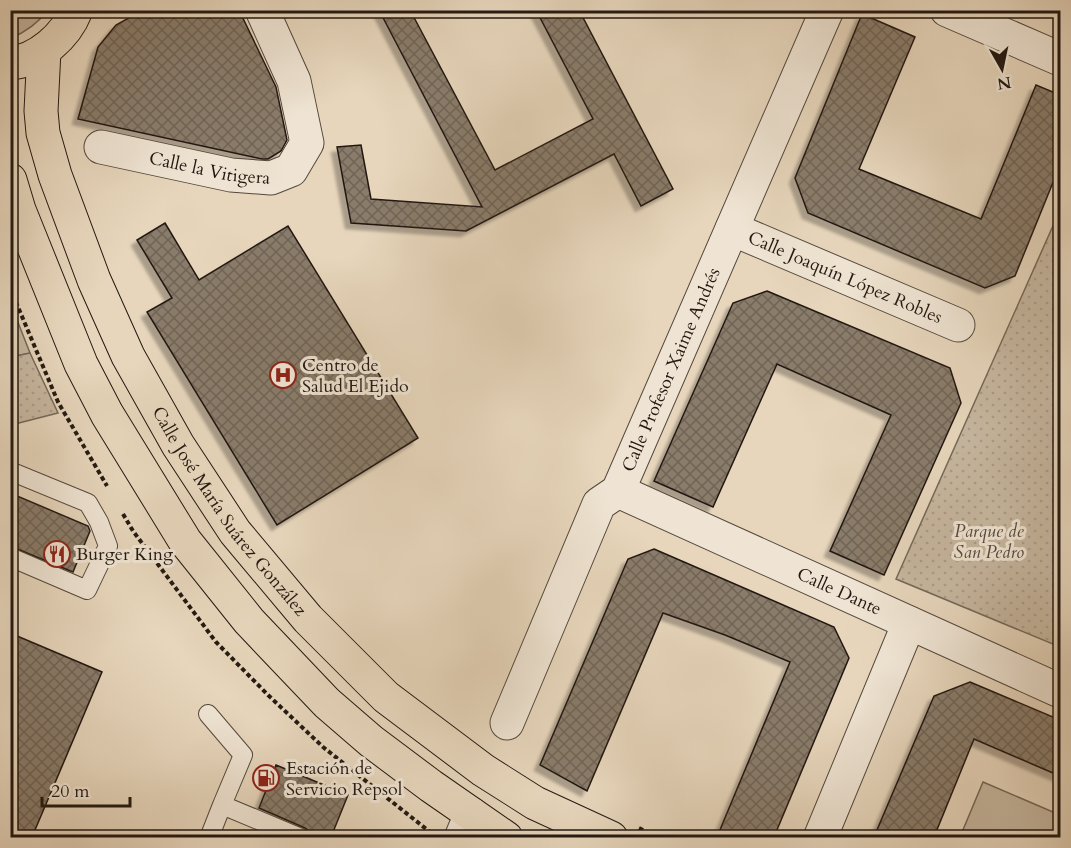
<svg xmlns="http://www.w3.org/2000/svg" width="1071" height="848" font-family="Cardo,serif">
	<defs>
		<pattern id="park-dots" width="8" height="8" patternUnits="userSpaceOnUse" patternTransform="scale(1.5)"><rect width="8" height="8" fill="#c6b69f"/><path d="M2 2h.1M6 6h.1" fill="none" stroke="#aa9c88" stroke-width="1.8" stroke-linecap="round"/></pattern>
		<pattern id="building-cross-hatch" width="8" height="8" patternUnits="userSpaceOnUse" patternTransform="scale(1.5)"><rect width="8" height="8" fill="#897b6a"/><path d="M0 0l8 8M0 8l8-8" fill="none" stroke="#706456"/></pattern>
		<filter id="shadow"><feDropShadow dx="-5.5" dy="5.5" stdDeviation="1.5" flood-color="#0004"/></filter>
	</defs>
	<rect width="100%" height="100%" fill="#e7d6bc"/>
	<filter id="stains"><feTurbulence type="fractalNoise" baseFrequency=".00333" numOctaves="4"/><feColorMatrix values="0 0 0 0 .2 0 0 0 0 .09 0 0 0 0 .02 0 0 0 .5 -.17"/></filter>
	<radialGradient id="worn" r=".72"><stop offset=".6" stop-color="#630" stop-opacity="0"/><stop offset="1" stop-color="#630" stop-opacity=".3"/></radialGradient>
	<path fill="#c6b69f" stroke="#746858" stroke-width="1.5" d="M11,10H47V11C37,24 26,32 11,38Z
		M10,302L30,353L11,357H10Z
		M983,782L1060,815V837H960Z"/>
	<path fill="url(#park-dots)" stroke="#746858" stroke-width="1.5" d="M1060,210V647L896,579Z
		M30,353L58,413L11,425V357Z"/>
	<path fill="url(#building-cross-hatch)" stroke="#231912" stroke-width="1.5" filter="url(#shadow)" d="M143,10H239L276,87L287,140L281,151L268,159H262L78,119L98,47L116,25Z
		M379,10H410L495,170L593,119L536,10H579L673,189L641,206L614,154L466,231L351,223L337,147L361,145L371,199L482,207Z
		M862,14L915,37L859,169L981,219L1036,85L1060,95V165L1015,276L985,288L808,213L795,178Z
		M165,223L199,280L288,226L418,438L277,525L147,312L172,298L137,240Z
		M767,291L950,368L961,403L884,575L830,551L891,415L777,364L713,507L654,481L733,303Z
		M10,493L88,526L90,531L73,572L10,546Z
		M654,549L834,627L849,658L774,837H717L790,662L725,635L663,613L587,791L540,765L628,559Z
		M10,633L102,672L32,837H10Z
		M970,682L1060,720V776L974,739L934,837H874L934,696Z
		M276,765L348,795L331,837H312L310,832L305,828L259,808Z"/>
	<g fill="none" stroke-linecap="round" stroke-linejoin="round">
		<defs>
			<path id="lane" d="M10,471L88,503L99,522L108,546L87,590L10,557
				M208,714L243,755L222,805
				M209,838L222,805L301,838"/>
			<g id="street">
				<path d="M947,10L1060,59"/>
				<path id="s1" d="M101,147L231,175L271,178L291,170L307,143L294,81L262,10"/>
				<path id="s2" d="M732,229L958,325"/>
				<path id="s3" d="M618,491L1060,691"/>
				<path id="s4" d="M507,723L599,504L618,491L827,10"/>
				<path d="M461,838L471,814"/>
				<path d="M820,838L909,623"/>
			</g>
			<g id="primary">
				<path id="s5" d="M44,50L41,111L43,133L55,175L94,280L128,356L178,445L235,532L308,619L386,697L483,770L535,803L611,838"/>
				<path d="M10,63C38,61 66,36 76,10"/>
				<path d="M10,180L19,210L81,364L107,414L185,541L249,621L327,703L371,741L431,786L506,838"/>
			</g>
		</defs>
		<use href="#lane" stroke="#54483c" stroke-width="20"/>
		<use href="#street" stroke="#54483c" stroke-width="35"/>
		<use href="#primary" stroke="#231912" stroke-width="35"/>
		<path stroke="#231912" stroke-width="4" stroke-dasharray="4.5 3" stroke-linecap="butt" d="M10,288L58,402L107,486
			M123,514L133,531L216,642L268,695L323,747L430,832
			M639,828L660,838"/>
		<use href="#lane" stroke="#efe4d3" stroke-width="18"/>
		<use href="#street" stroke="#efe4d3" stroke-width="33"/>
		<use href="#primary" stroke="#e7d6bc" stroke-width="33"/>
	</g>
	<defs>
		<symbol id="hospital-ring" viewBox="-11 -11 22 22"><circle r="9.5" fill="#efe4d3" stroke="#8f2418" stroke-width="1.5"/><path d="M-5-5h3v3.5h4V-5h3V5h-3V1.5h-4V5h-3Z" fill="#8f2418"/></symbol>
		<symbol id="restaurant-ring" viewBox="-11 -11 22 22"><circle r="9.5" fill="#efe4d3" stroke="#8f2418" stroke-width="1.5"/><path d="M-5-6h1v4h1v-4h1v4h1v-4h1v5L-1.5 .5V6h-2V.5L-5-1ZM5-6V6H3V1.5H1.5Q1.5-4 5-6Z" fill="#8f2418"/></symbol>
		<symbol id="fuel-ring" viewBox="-11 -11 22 22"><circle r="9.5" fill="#efe4d3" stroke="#8f2418" stroke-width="1.5"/><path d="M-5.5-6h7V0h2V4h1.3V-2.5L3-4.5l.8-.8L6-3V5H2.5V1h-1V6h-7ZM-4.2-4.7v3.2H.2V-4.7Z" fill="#8f2418"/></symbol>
	</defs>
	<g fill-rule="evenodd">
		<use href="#hospital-ring" x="268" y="360" width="30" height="30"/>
		<use href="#restaurant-ring" x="42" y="539" width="30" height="30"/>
		<use href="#fuel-ring" x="251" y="763" width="30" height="30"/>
	</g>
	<g text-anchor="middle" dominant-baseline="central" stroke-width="6" stroke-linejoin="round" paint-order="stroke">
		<g font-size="18" fill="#231912" stroke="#efe4d3">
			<text stroke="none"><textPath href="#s1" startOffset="111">Calle la Vitigera</textPath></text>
			<text stroke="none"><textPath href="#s2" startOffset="123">Calle Joaquín López Robles</textPath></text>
			<text stroke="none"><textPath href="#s4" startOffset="393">Calle Profesor Xaime Andrés</textPath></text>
			<text stroke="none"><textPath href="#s5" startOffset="508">Calle José María Suárez González</textPath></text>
			<text stroke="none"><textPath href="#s3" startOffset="243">Calle Dante</textPath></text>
		</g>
		<g font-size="18" fill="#231912" stroke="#efe4d3" text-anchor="start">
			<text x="302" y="365">Centro de<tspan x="302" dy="21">Salud El Ejido</tspan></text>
			<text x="76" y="554">Burger King</text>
			<text x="286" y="768">Estación de<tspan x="286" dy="21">Servicio Repsol</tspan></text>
		</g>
		<g font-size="18" font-style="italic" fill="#54483c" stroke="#efe4d3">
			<text x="989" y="531">Parque de<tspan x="989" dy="21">San Pedro</tspan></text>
		</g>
	</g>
	<rect width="1071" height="848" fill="none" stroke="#e7d6bc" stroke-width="36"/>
	<rect x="12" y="12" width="1047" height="824" fill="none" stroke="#231912" stroke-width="3"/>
	<rect x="18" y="18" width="1035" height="812" fill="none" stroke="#231912" stroke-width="1.5"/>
	<g transform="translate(1002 69) rotate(171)" stroke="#efe4d3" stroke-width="4.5" paint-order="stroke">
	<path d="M0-4.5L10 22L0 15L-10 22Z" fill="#231912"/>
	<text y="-9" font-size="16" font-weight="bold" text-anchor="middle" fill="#231912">N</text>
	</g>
	<path d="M42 797v9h88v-9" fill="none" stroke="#231912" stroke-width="3"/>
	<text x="51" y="797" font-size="18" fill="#231912" stroke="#efe4d3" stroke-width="4.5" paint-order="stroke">20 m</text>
	<rect width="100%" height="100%" filter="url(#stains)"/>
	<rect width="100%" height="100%" fill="url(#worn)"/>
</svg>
